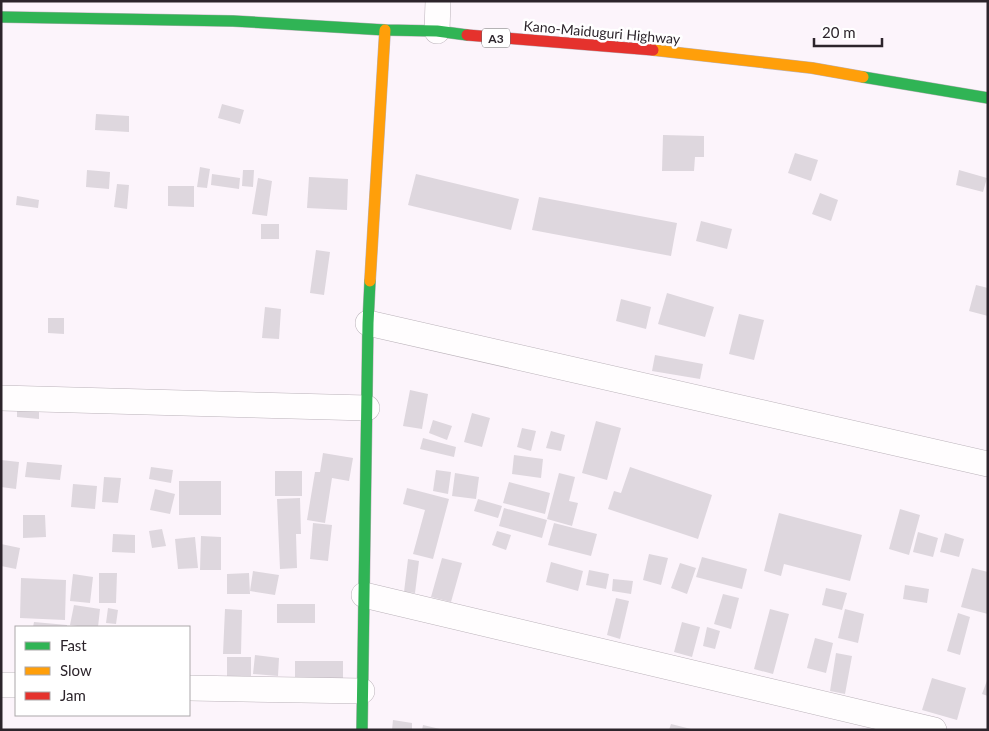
<svg xmlns="http://www.w3.org/2000/svg" width="989" height="731" font-family="Lato,sans-serif">
	<rect width="100%" height="100%" fill="#fcf4fb"/>
	<path fill="#ded7de" d="M222,104L244,110L240,124L218,118Z
		M96,114L129,116V132L95,130Z
		M663,135L704,136V157H695L694,171H662Z
		M795,153L818,160L811,181L788,173Z
		M200,167L210,169L207,188L197,187Z
		M87,170L110,172L109,189L86,187Z
		M243,170H254L253,187L242,186Z
		M959,170L987,178L983,192L956,185Z
		M212,174L240,178L239,189L211,185Z
		M416,174L519,199L511,230L408,205Z
		M309,177L348,179L347,210L307,208Z
		M258,178L272,181L267,216L252,214Z
		M117,184L129,185L127,209L114,207Z
		M168,186H194V207L168,206Z
		M820,193L838,200L831,221L812,214Z
		M17,196L39,200L38,208L16,205Z
		M539,197L677,223L671,256L532,230Z
		M701,221L732,229L727,249L696,241Z
		M261,224H279V239H261Z
		M316,250L330,252L324,295L310,293Z
		M976,285L988,288V316L969,311Z
		M667,293L714,307L705,337L658,324Z
		M621,299L651,307L646,329L616,321Z
		M265,307L281,309L279,339L262,338Z
		M739,314L764,320L754,360L729,354Z
		M48,318H64V334L48,333Z
		M655,355L703,364L700,379L652,371Z
		M410,390L428,394L422,429L403,426Z
		M17,402L39,404V419L17,417Z
		M472,413L490,418L482,447L464,442Z
		M433,420L452,426L447,440L429,433Z
		M596,421L621,428L607,480L582,473Z
		M522,428L536,431L531,451L517,447Z
		M551,431L565,435L561,451L546,448Z
		M423,438L456,447L454,457L420,449Z
		M323,453L353,458L349,481L332,478L325,523L307,520L315,472H320Z
		M514,455L543,459L541,478L512,474Z
		M1,460L19,462L16,489L1,487Z
		M27,462L62,465L60,480L25,477Z
		M151,467L173,470L171,483L149,479Z
		M630,467L712,495L698,539L608,509L614,491L621,493Z
		M436,470L451,472L448,494L433,491Z
		M275,471H302V496H275Z
		M455,473L479,477L476,499L452,496Z
		M559,473L575,477L569,501L578,503L572,526L547,519Z
		M104,477L121,478L118,503L102,502Z
		M179,481H221V515H179Z
		M509,482L550,493L545,514L503,503Z
		M73,484L97,486L95,509L71,507Z
		M407,488L449,499L433,559L413,554L425,510L403,504Z
		M155,489L175,494L170,514L150,510Z
		M300,498L301,534H296L297,568L280,569L277,499Z
		M478,499L502,506L498,518L474,511Z
		M504,508L547,520L542,538L499,526Z
		M900,509L920,515L909,555L889,549Z
		M779,513L862,535L850,581L784,564L781,576L764,571Z
		M23,515H45L46,537L23,538Z
		M313,523L332,525L328,561L310,559Z
		M554,523L597,534L591,556L548,545Z
		M162,529L166,546L152,548L149,531Z
		M497,531L511,535L506,550L492,545Z
		M918,532L938,538L933,557L913,552Z
		M945,533L964,539L959,557L940,552Z
		M113,534L135,535V553L112,552Z
		M201,536L221,537V570H200Z
		M195,537L198,568L178,569L175,539Z
		M1,544L20,548L16,569L1,566Z
		M649,554L668,558L661,585L643,580Z
		M702,557L747,569L742,589L696,577Z
		M442,558L462,563L451,602L431,597Z
		M408,559L419,561L415,593L404,592Z
		M551,562L583,571L578,591L546,582Z
		M680,563L696,568L687,594L671,588Z
		M972,568L988,572V614L961,607Z
		M589,570L609,574L606,589L586,585Z
		M253,571L279,575L275,595L250,591Z
		M99,573H117L116,603H99Z
		M249,573L250,594H227V574Z
		M73,574L93,577L90,603L70,601Z
		M21,578L66,580L65,620L20,618Z
		M613,579L633,581L631,594L612,591Z
		M905,585L929,589L927,603L903,599Z
		M826,588L847,593L842,610L822,605Z
		M723,594L739,598L731,629L714,624Z
		M616,598L629,601L620,639L607,635Z
		M277,604H315V623H277Z
		M74,605L100,609L98,627H85L70,625Z
		M108,608L118,610L116,624L106,623Z
		M225,609L242,610L241,654H223Z
		M770,609L789,614L773,674L754,669Z
		M845,609L864,614L858,643L838,638Z
		M958,613L970,617L960,655L947,651Z
		M34,622L67,625V627H33Z
		M682,622L700,627L692,657L674,652Z
		M707,627L720,631L715,649L703,646Z
		M815,638L833,643L826,673L807,668Z
		M836,653L852,656L845,694L830,691Z
		M255,655L279,658L278,676L253,674Z
		M227,657H251V676H227Z
		M295,661H343V678H295Z
		M932,678L966,688L957,720L922,710Z
		M988,678V696L982,694Z
		M393,720L412,723V730H392Z
		M671,724L691,729V730H669Z
		M423,725L440,729V730H422Z"/>
	<g fill="none" stroke-linecap="round" stroke-linejoin="round">
		<defs>
			<path id="street" d="M437,31L438,1
				M368,323L988,464
				M1,398L367,408
				M364,595L934,730
				M1,685H16
				M189,688L362,691"/>
			<path id="fast" d="M1,17L233,21L385,30L437,31L467,35
				M863,77L988,98
				M362,730L368,323L370,281"/>
			<path id="slow" d="M653,50L812,68L863,77
				M370,281L385,30"/>
			<path id="jam" d="M467,35L653,50"/>
		</defs>
		<use href="#street" stroke="#bbb3ba" stroke-width="26"/>
		<use href="#fast" stroke="#bbb3ba" stroke-width="12"/>
		<use href="#slow" stroke="#bbb3ba" stroke-width="12"/>
		<use href="#jam" stroke="#bbb3ba" stroke-width="12"/>
		<use href="#street" stroke="#fffdfe" stroke-width="25"/>
		<use href="#fast" stroke="#30b455" stroke-width="11"/>
		<use href="#slow" stroke="#ff9f0a" stroke-width="11"/>
		<use href="#jam" stroke="#e5322d" stroke-width="11"/>
	</g>
	<g text-anchor="middle" dominant-baseline="central" stroke-width="5" stroke-linejoin="round" paint-order="stroke">
		<rect fill="#fff" stroke="#6b666b" stroke-width="1" x="482" y="28.5" width="28" height="19" rx="4"/>
		<g font-size="12" font-weight="bold" fill="#2c242b">
			<text x="496" y="38">A3</text>
		</g>
		<g font-size="14" fill="#2c242b" stroke="#fff">
			<text transform="translate(602 32) rotate(5)">Kano-Maiduguri Highway</text>
		</g>
	</g>
	<rect width="989" height="731" fill="none" stroke="#2c242b" stroke-width="5"/>
	<rect x="15" y="626" width="175" height="90" fill="#ffffff" stroke="#aba7aa"/>
	<rect x="25" y="642" width="25" height="8" fill="#30b455" stroke="#aba7aa"/>
	<text x="60" y="651" font-size="15" fill="#2c242b">Fast</text>
	<rect x="25" y="667" width="25" height="8" fill="#ff9f0a" stroke="#aba7aa"/>
	<text x="60" y="676" font-size="15" fill="#2c242b">Slow</text>
	<rect x="25" y="692" width="25" height="8" fill="#e5322d" stroke="#aba7aa"/>
	<text x="60" y="701" font-size="15" fill="#2c242b">Jam</text>
	<path d="M814 38v8h68v-8" fill="none" stroke="#2c242b" stroke-width="2.5"/>
	<text x="822" y="38" font-size="15" fill="#2c242b" stroke="#ffffff" stroke-width="4" paint-order="stroke">20 m</text>
</svg>
